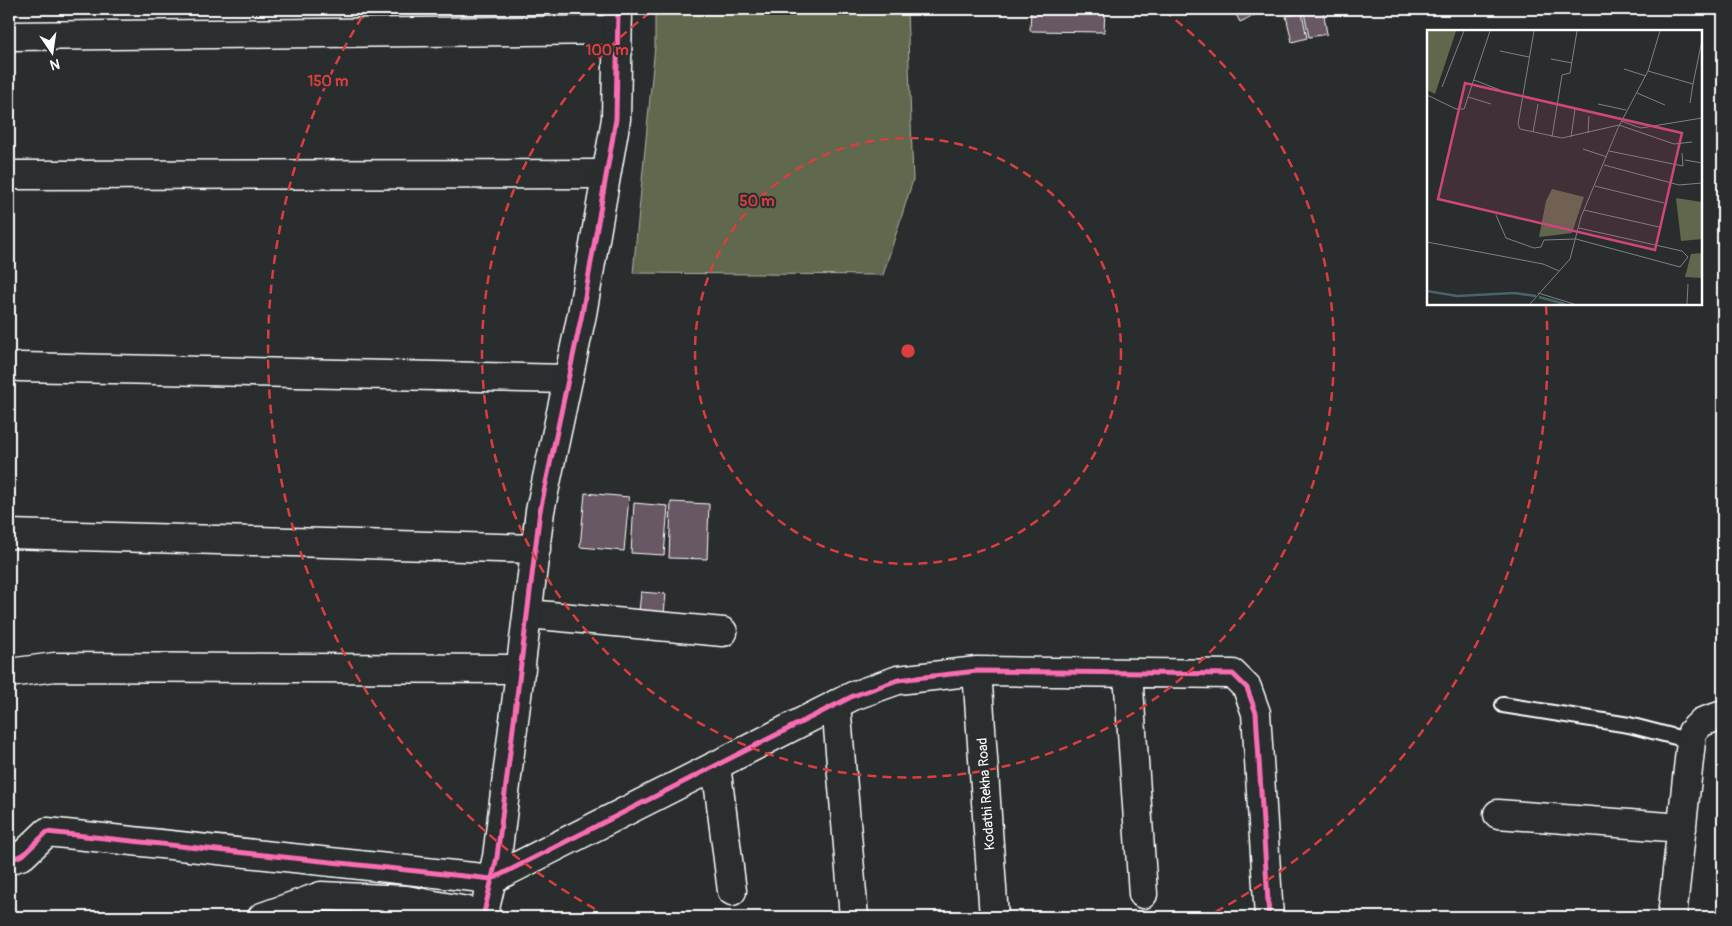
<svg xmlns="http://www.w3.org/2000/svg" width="1732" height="926" font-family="Pangolin,sans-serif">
	<rect width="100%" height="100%" fill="#2a2d2e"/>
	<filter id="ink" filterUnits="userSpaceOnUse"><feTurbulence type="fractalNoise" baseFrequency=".02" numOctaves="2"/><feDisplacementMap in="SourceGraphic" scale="10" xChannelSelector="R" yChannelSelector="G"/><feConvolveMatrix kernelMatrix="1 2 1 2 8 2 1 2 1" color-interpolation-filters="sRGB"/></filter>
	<g filter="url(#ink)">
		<path fill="#61674d" stroke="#b0b3a6" d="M655,9H907L913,180L883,275L633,273L655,46Z"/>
		<path fill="#675864" stroke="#fff" d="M1031,9H1105L1104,32L1030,31Z
			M1233,9H1262L1263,11L1240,22Z
			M1323,9L1327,34L1309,37L1304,12Z
			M1302,13L1307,38L1292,42L1286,16Z
			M585,493L629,497L624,551L580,547Z
			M671,502L709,504L707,559L669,558Z
			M634,503L668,506L664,555L631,553Z
			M641,592L666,594L663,623L638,621Z"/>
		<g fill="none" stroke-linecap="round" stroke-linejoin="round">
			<defs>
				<path id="lane" d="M1503,705L1629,725L1691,741"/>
				<path id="street" d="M9,36L617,30
					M15,175L606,174
					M20,367L568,379
					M9,534L536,549
					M528,614L723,632
					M977,671L994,917
					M9,673L55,667L521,669
					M1128,673L1143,894
					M836,704L854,917
					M716,765L732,891
					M1498,814L1682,828
					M9,860L23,855L47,832L492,879L853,696L898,680L977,671L1233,674L1247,688L1256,713L1269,917
					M262,917L321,896L406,900L484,914
					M1672,917L1692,732L1702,722L1723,715"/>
				<path id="secondary" d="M483,917L497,857L540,511L582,314L616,119L618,9"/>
			</defs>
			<use href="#lane" stroke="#fff" stroke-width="18"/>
			<use href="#street" stroke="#fff" stroke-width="31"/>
			<use href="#secondary" stroke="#fff" stroke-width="31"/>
			<use href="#lane" stroke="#2a2d2e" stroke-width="14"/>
			<use href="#street" stroke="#2a2d2e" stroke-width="28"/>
			<use href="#secondary" stroke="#2a2d2e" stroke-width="28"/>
			<defs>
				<path id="cycleway" d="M9,860L23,855L47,832L492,879L853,696L898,680L977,671L1233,674L1247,688L1256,713L1269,917
					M483,917L497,857L540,511L582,314L616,119L618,9"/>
			</defs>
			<use href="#cycleway" stroke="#2a2d2e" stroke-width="8"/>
			<use href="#cycleway" stroke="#f96db3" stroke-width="5"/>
		</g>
	</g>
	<g fill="none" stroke="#da3e3e" stroke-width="2.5" stroke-dasharray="9 6">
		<circle cx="908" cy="351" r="213"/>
		<path d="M1164 11A426 426 0 1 1 652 11"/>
		<path d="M608 916A640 640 0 0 1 365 12M1546 306A640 640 0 0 1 1208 916"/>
	</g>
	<g text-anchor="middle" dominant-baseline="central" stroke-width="4" stroke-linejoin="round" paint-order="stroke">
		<g font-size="14" fill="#fff" stroke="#2a2d2e">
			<text transform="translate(986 794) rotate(-94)">Kodathi Rekha Road</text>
		</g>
	</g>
	<g transform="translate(1427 30)">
		<rect width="275" height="275" fill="#2a2d2e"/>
		<path d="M0,1H29L8,64L0,60ZM125,159L157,167L145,203L112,207L119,171ZM249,168L275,172V209L254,211ZM275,223V248L258,247L264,224Z" fill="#61674d"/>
		<path fill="none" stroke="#47646b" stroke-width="2.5" d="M0,261L30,266L87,263L109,266M112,267L138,274"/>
		<path fill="none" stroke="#7f8182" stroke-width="1" d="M107,1L91,94L93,99L135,108L192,95L247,114L265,112M73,21L102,27M124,29L145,33M197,39L219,46M221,41L266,54L275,10M47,50L73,60M15,57L37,1M210,63L238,75M0,65L29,79H37L63,1M41,67L64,74M263,73L266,54M171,74L199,80M194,91L214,98L275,88M106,102L111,74M161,103L162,86M125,107L135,45L143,43L150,1M144,107L148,79M156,119L180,127M182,121L256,136L255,123M258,130L275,133M177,135L252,155L275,153M168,156L237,173M157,180L232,197M69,185L79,208L107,218L114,217L117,210L149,209L253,237L261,227L255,221L152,198M0,212L116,234L132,241M111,263L147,274M103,274L143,229L154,187L191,98L221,41L233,1M260,274L261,254"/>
		<path fill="#ce467c" fill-opacity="0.15" stroke="#ce467c" stroke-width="2.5" d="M38,53L255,103L228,220L11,169Z"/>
		<rect width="275" height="275" fill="none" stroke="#fff" stroke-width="2.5"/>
	</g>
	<circle cx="908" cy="351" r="8" fill="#da3e3e" stroke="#2a2d2e" stroke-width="2.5"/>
	<g font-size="15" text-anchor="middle" font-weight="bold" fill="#da3e3e" stroke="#2a2d2e" stroke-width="4" stroke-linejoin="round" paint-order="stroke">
		<text x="607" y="55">100 m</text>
		<text x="328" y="86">150 m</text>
		<text x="757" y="206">50 m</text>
	</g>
	<rect width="1732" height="926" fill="none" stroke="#2a2d2e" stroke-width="30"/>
	<rect x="15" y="15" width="1702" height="896" fill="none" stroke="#fff" stroke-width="2" filter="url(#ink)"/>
	<g transform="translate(52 52) rotate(167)" stroke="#2a2d2e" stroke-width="4" paint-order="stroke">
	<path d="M0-4L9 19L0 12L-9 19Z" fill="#ffffff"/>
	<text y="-8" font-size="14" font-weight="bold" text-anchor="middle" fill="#ffffff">N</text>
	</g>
</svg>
